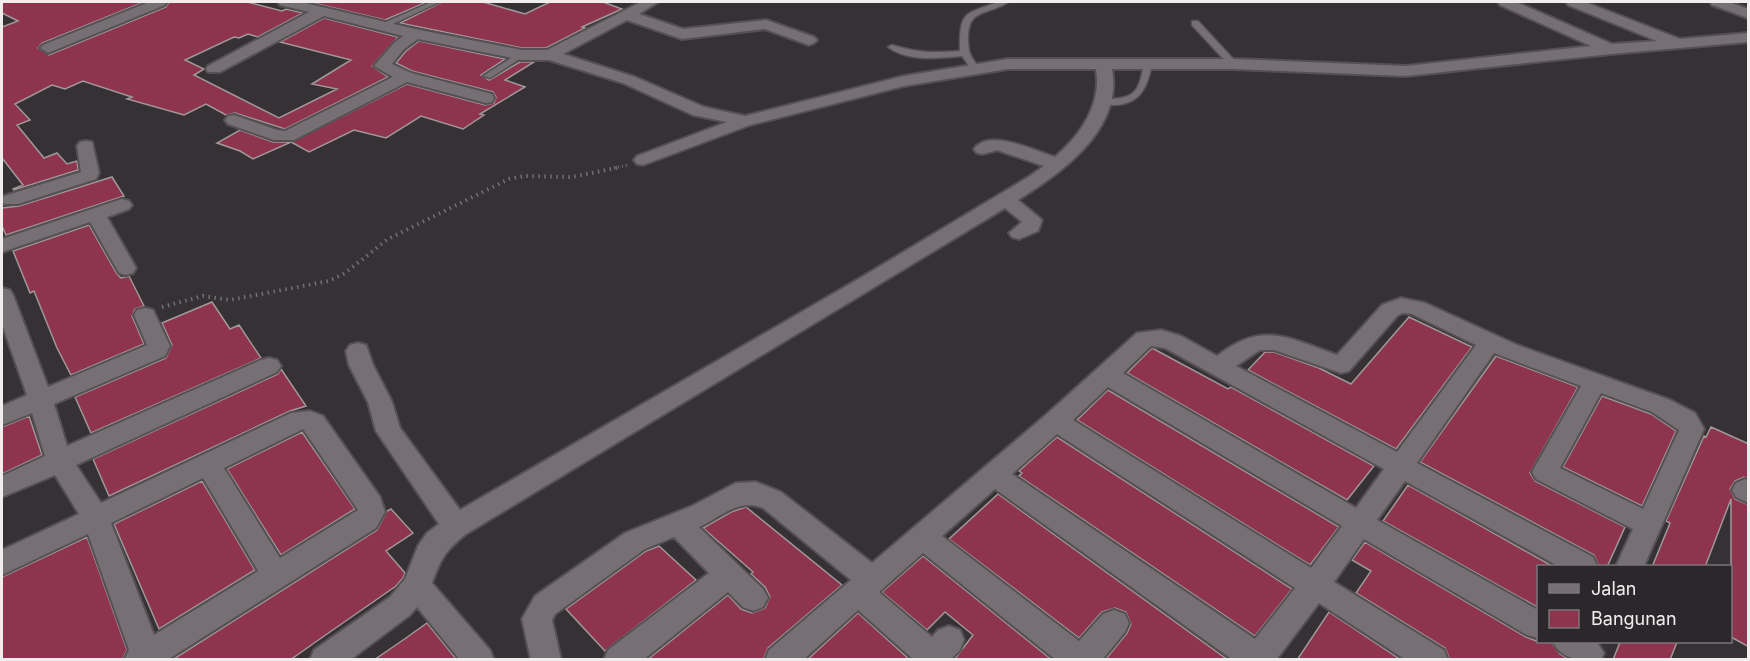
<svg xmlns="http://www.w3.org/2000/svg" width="1750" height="661" font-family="Inter,sans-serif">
	<rect width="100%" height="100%" fill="#363135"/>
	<path fill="#8e344f" stroke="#a09899" stroke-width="1.5" d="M2,2H144L42,43L38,48L49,55L166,7L169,2H247L282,11L286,9L303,13L258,37L248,34L239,38L234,37L185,60L204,69L194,75L279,118L337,89L312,84L351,60L280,42L324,18L398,37L372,66L388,77L285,129L235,113L226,115L206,104L184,115L127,99L132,97L83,81L65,89L52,85L15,104L30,120L17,125L44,158L57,153L67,164L77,161L78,170L14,190L13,189L23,185L2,158V27L18,21L2,13Z
		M309,2H427L385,20Z
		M442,2H483L525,14L550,2H603L622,9L582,27L585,28L546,48H522L400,23Z
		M419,41L505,59L481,75L489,80L520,62H534L505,80L525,87L480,114L484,115L463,129L421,116L386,138L354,130L309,152L291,142L407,84L485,105L494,103L496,97L493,92L412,71L396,63L406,51Z
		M240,130L273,142H291L253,159L240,151L217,143Z
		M112,177L124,196L6,235L2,226V208L19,206Z
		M89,225L117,274L121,278L129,276L144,306L135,309L132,316L144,344L71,375L57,348L34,291L30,293L13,251Z
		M212,302L230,329L239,325L261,358L91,433L75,397L166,358L172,345L162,323Z
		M1409,317L1472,347L1396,449L1248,370L1265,352H1274L1319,368L1351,384Z
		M1152,348L1228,389L1231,387L1374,466L1347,500L1127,373Z
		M1496,356L1578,387L1530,473L1535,481L1625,527L1607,567H1599L1594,555L1420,462Z
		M281,369L306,406L290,411L109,496L93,459L278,374Z
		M1108,390L1339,527L1310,565L1077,420Z
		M1602,396L1651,414L1676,431L1642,506L1563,467Z
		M29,416L42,455L2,474V427Z
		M1711,427L1749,444V479L1744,477L1735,481L1730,489L1735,499L1749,505V647L1731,637V499L1705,567H1652L1670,523L1666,521L1704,436L1706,437Z
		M302,432L355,509L281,555L227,469Z
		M1057,437L1292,589L1255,636L1019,476L1022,473L1019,471Z
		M202,481L255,570L159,629L114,524Z
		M1408,485L1554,567H1539V608L1383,521Z
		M998,494L1228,660H1105L1127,633L1131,624L1126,612L1115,608L1102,612L1079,638L949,539Z
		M746,507L842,585L768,648L763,660H647L728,595L741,609L752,613L765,608L770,597L765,587L751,574L753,572L703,528L731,512Z
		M391,509L413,533L386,551L405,573L403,578L396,586L317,641L290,660H172L377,530L387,511Z
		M87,537L127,650L122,660H2V577Z
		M1365,542L1526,637L1539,642H1551L1560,654L1570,660H1450L1445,648L1356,593L1371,571L1352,560Z
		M659,546L696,580L605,651L566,609L646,551Z
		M923,556L1052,660H954L973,635L945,612L927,630L882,592Z
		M1329,612L1401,660H1297Z
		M858,613L910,660H807Z
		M427,623L457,660H374L406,638Z
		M1620,642H1677L1670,660H1613Z"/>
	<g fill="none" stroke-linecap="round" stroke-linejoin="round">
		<defs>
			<path id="lane" d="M431,2H440L386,27L379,25Z
				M998,2H1008C989,15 968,8 968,37C968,53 970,55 979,68L978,70H972L962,56C938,58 908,62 888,47L892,45C918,53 932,53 960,51C960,11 963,15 998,2Z
				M1192,21H1198L1236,62V66H1230L1192,25Z
				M519,53L526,55L490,78L483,76Z
				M1145,62L1152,64C1146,96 1134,109 1099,104V100C1112,98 1132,101 1138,86C1142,78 1142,70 1145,62Z"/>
			<path id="street" d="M149,2H167L165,5L53,51L48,53L40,48L43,45Z
				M278,2H301L415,29L522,50H547L641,2H658L639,14L683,29L766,20L814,37L817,40L814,43L809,45L765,29L682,39L627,20L563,54L635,77L704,107L745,116L904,76L1008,59H1233L1406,66L1591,46L1500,5L1498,2H1516L1612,44L1657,41L1568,5L1566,2H1585L1680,39L1748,33V42L1611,54L1406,76L1233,69H1112C1123,129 1063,172 1018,200L1042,220L1038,231L1019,239L1012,237L1009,233L1022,222L1005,208L466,534C445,551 441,558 432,583L490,650L494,660H460L417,607L410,615L350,660H310L314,650L390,597L405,579L418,546L427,533L439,524L376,431L368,402L349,365L346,351L350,345L358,343L366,345L373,365L392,402L400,428L460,510L862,277L1030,176L1044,166L997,150L983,154L977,153L974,149C989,128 1035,151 1055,157C1081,135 1102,104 1096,69H1008L904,86L750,125L643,165L637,164L634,160L637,156L727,122L693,115L623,83L549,60H522L418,39L404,49L392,64L411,73L492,94L494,98L492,102L486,103L407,82L294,140H274L228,124L225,120L228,116L234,115L277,130L285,131L393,77L374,66L394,43L403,36L324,16L220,72H208L206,69L208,66L309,12L280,5Z
				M1710,2H1729L1748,9V18L1712,5Z
				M86,141L92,142L99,173L96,179L18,204H4L2,200L4,196L81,172L77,146L80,142Z
				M122,199L129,201L132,205L129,209L107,217L136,268L133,273L126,275L119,273L90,222L2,252V239Z
				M2,288L10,290L13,295L48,387L147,345L134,315L137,310L145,308L153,310L170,346L165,356L54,404L67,446L261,360L269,358L277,360L281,366L277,372L76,465L101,503L291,413L310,411L323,416L380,497L385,512L376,528L167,660H124L129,650L88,534L2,575V550L79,514L55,475L2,497V476L45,456L32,413L2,425V406L27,395L2,324ZM303,429L358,510L280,558L224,468ZM203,478L258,571L154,635L111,523Z
				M1401,298L1425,303L1517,345L1670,400L1695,413L1704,429L1644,566H1616L1633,529L1536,479L1532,472L1581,386L1494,353L1417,463L1593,557L1597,566H1558L1405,481L1377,520L1538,610V638L1527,635L1364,539L1334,582L1444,650L1448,660H1406L1319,603L1276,660H1233L995,489L942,536L1079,641L1103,614L1114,610L1125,614L1129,623L1125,632L1102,660H1056L923,553L879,592L932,637L938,630L949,626L960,630L964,640L960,650L950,660H914L858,610L803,660H765L769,650L851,580L763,508C739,497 720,518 699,527L763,589L768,598L763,607L753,611L743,607L728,592L643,660H604L608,650L709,573L674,537L645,549L555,614L552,620L561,660H531L522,619L535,596L625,533L692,506L736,483L756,482L781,492L872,563L1047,414L1137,333L1161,330L1181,336L1217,356C1263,320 1288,338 1337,355L1382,305ZM1403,313L1412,314L1476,345L1397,452L1236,366L1260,350H1274L1341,373L1349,371L1398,315ZM1151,346L1165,348L1384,469L1356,508L1123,373ZM1108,387L1342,526L1311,568L1073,420ZM1601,393L1652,412L1679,430L1643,509L1560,468ZM1057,434L1295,588L1255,639L1012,474Z
				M1745,479L1748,481V503L1736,497L1732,490L1736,483Z
				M1553,642H1597L1604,653L1601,660C1582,660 1562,661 1553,642Z"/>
		</defs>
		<use href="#lane" stroke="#545053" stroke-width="3"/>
		<use href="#street" stroke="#545053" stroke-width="4"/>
		<path stroke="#736f72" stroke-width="3" stroke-dasharray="1 3" stroke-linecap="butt" d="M614,168L628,165"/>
		<path stroke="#736f72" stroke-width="4" stroke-dasharray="1.5 4.5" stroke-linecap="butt" d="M162,307L203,296L230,300L329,281L345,273L388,239L509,179L524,176L572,177L621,167"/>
		<use href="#lane" fill="#767074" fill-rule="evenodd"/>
		<use href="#street" fill="#767074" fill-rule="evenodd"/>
	</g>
	<rect width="1750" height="661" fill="none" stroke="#f0edef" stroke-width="6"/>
	<rect x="1537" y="565" width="195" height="78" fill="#2c272b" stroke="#7a7679" stroke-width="1.5"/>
	<rect x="1549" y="584" width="30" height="9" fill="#767074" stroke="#7a7679" stroke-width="1.5"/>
	<text x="1591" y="595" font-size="18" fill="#f0edef">Jalan</text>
	<rect x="1549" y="610" width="30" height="18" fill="#8e344f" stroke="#7a7679" stroke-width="1.5"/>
	<text x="1591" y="625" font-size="18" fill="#f0edef">Bangunan</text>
</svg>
